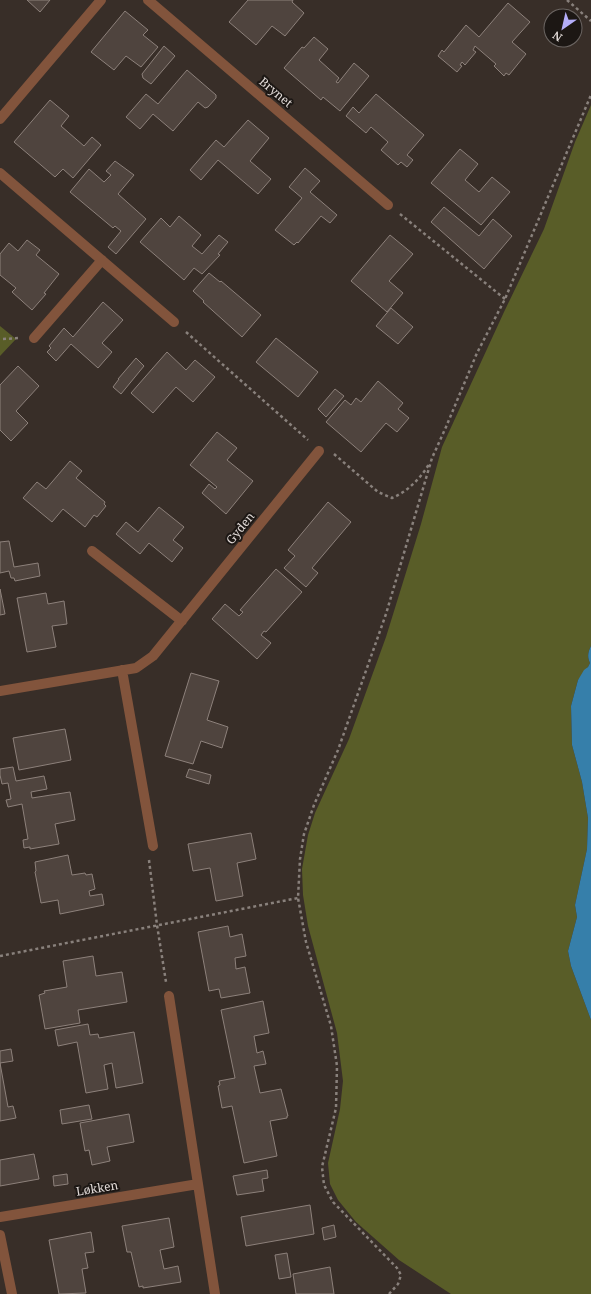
<svg xmlns="http://www.w3.org/2000/svg" width="591" height="1294" font-family="'Noto Serif',serif">
	<rect width="100%" height="100%" fill="#382e28"/>
	<path fill="#595d28" d="M591,105V646C588,652 587,657 590,663L588,667L578,680L571,706L572,745L582,782L588,818L587,849L575,905L577,917L568,951L571,966L591,1020V1294H451L399,1260L356,1222L338,1200L330,1184L328,1163L340,1109L343,1081L337,1033L308,926L303,895L302,869L308,835L315,813L349,739L386,637L421,524L442,447L504,312L544,229L575,142Z
		M0,326L16,339L0,356Z"/>
	<path fill="#367faa" d="M591,646V1020L571,966L568,951L577,917L575,905L587,849L588,818L582,782L572,745L571,706L578,680L584,670L588,667L590,663C587,657 588,652 591,646Z"/>
	<path fill="#4f443e" stroke="#8d817b" d="M27,0H50L40,12Z
		M248,0H293L292,2L304,13L285,36L272,26L256,45L229,22Z
		M508,3L530,22L512,42L526,54L509,75L506,73L504,76L494,66L496,64L475,46L473,50L476,52L465,65L462,62L460,65L462,66L457,72L438,56L442,50L444,52L466,25L479,37Z
		M125,11L148,30L143,35L158,47L141,67L126,56L114,70L91,52Z
		M314,37L328,49L319,60L339,78L336,82L338,83L354,63L369,76L340,111L323,97L321,100L284,68L302,47L304,48Z
		M164,46L175,56L151,84L143,78L142,74Z
		M187,70L216,95V98L208,107L205,108L198,102L173,131L153,114L140,129L126,117L146,94L158,104Z
		M376,94L424,135L407,155L413,160L407,167L401,162L398,165L381,150L388,142L371,127L366,133L346,116L353,107L359,113Z
		M50,100L69,116L61,126L84,146L92,137L101,145L73,178L63,169L55,177L14,142Z
		M248,120L269,138L250,161L271,179L258,194L218,160L201,180L190,170L216,140L224,147Z
		M460,149L478,164L465,180L479,192L492,177L510,192L481,225L431,183Z
		M115,161L134,175L118,194L146,219L116,254L108,247L121,231L115,226L113,228L70,192L89,169L104,182L111,175L106,171Z
		M305,168L320,181L310,192L337,215L330,223L321,216L298,243L297,242L294,245L275,230L302,198L289,187Z
		M444,207L479,236L493,219L512,236L484,269L431,222Z
		M179,216L201,235L192,246L202,254L219,235L228,242L218,254L220,255L202,274L194,268L184,280L140,242L161,218L170,227Z
		M390,235L413,254L389,281L403,293L387,312L351,281Z
		M27,240L40,250L36,255L59,274L44,293L46,294L32,310L12,292L16,288L0,275V254L9,243L18,251Z
		M209,273L220,282L221,281L261,315L242,337L203,302L204,301L193,291Z
		M103,302L123,320L102,343L112,352L98,368L71,344L56,361L47,352L51,348L49,346L64,328L73,337Z
		M391,308L413,327L398,344L376,326Z
		M276,338L318,372L298,397L256,362Z
		M167,352L186,370L195,360L215,377L193,402L176,387L153,413L131,393Z
		M136,358L144,366L121,394L113,387L119,379H118Z
		M18,366L39,386L16,411L28,423L11,441L0,430V385Z
		M378,381L403,403L398,409L409,418L397,432L386,423L361,452L326,422L345,400L351,405L356,398L361,402Z
		M335,389L344,396L326,417L318,409Z
		M217,432L237,448L227,460L253,481L226,514L202,493L209,484L215,489L217,487L190,465Z
		M70,461L82,471L76,478L105,502L104,504L106,506L97,517L94,515L85,527L63,509L52,522L23,498L37,482L46,489Z
		M328,502L351,522L312,568L318,573L306,587L284,568L295,556L288,550Z
		M159,507L184,527L173,540L183,548L172,562L149,543L140,554L116,534L126,522L138,532Z
		M9,541L14,567L38,563L40,576L15,581L14,578H11L9,571L0,573V542Z
		M276,569L302,592L266,632L264,631L261,635L271,643L257,659L212,619L225,604L239,616L243,612L240,610Z
		M0,589L5,614L0,615Z
		M46,593L48,604L64,601L67,624L52,626L56,647L27,652L17,598Z
		M191,673L219,681L207,720L228,727L222,748L201,741L193,764L165,756Z
		M65,729L71,760L19,770L13,738Z
		M13,767L16,781L44,776L47,789L31,792L32,798L70,792L75,820L55,824L59,844L30,849V847L24,848L23,840L28,839L22,804L8,807L6,800L11,799L8,783L2,784L0,775V769Z
		M189,769L211,775L209,784L186,777Z
		M251,833L256,859L237,863L243,896L216,901L210,868L193,871L188,844Z
		M68,855L72,875L85,873L86,875L92,874L95,889L89,891L90,896L102,894L104,905L60,914L58,900L41,903L35,872L36,871L35,862Z
		M228,926L230,937L242,934L246,956L235,958L236,969L245,967L250,993L221,998L219,989L209,991L198,932Z
		M93,956L96,976L122,972L127,1002L78,1010L80,1023L45,1029L39,995L45,993L44,991L67,987L63,961Z
		M263,1001L269,1033L254,1036L257,1053L263,1051L266,1064L254,1066L260,1093L281,1089L288,1116H287V1118L270,1121L277,1156L244,1163L232,1106L222,1108L218,1086L220,1085L219,1081L235,1078L221,1010Z
		M88,1024L90,1035L98,1034L99,1038L134,1032L143,1083L116,1088L112,1063L104,1065L108,1089L86,1093L77,1042L58,1046L55,1030Z
		M11,1049L13,1061L0,1063L8,1107L13,1106L16,1118L0,1121V1051Z
		M89,1105L92,1119L62,1124L60,1110Z
		M129,1114L134,1142L107,1147L110,1161L92,1165L89,1150L85,1151L80,1123Z
		M34,1154L39,1179L0,1186V1160Z
		M267,1170L268,1178L262,1179L264,1191L237,1195L233,1176Z
		M67,1174L68,1184L54,1186L53,1176Z
		M310,1205L314,1234L246,1246L241,1217Z
		M169,1218L174,1247L160,1250L164,1269L178,1266L181,1282L143,1288V1286L139,1287L131,1252H127L122,1226Z
		M334,1225L336,1237L324,1240L322,1228Z
		M91,1232L94,1252L85,1253L88,1268L82,1269L86,1293L59,1294L49,1240Z
		M287,1253L291,1277L279,1279L275,1255Z
		M330,1267L334,1294H296L293,1274Z"/>
	<g fill="none" stroke-linecap="round" stroke-linejoin="round">
		<path stroke="#89817c" stroke-width="2.5" stroke-dasharray="3 3" stroke-linecap="butt" d="M567,0L591,21
			M400,214L505,299
			M186,332L308,440
			M3,339L20,338
			M334,454L378,492L392,498C407,492 421,478 429,464
			M149,860L157,925L166,982
			M0,956L298,898
			M389,1294L398,1284L401,1275L397,1268L333,1202L324,1185L322,1167L336,1108L337,1066L331,1026L306,942L298,898L300,859L304,834L314,805L338,750L386,614L432,458L446,427L477,353L505,299L591,95"/>
		<path stroke="#82543c" stroke-width="10" d="M148,0L388,205
			M0,119L101,0
			M0,173L174,322
			M34,338L102,260
			M92,551L182,621
			M122,670L153,846
			M0,691L136,668L153,656L319,451
			M169,996L198,1184
			M0,1217L198,1184L215,1294
			M0,1235L12,1294"/>
	</g>
	<g text-anchor="middle" dominant-baseline="central" stroke-width="4" stroke-linejoin="round" paint-order="stroke">
		<g font-size="12" fill="#e1dad7" stroke="#1c1714">
			<text transform="translate(276 92) rotate(40)">Brynet</text>
			<text transform="translate(240 528) rotate(-51)">Gyden</text>
			<text transform="translate(97 1188) rotate(-9)">Løkken</text>
		</g>
	</g>
	<g transform="translate(563 28) rotate(214)"><circle r="19" fill="#1c1714" stroke="#6b6562"/>
	<path d="M0-3L7 15L0 10L-7 15Z" fill="#b3adf9"/>
	<text y="-6" font-size="11" font-weight="bold" text-anchor="middle" fill="#e1dad7">N</text>
	</g>
</svg>
